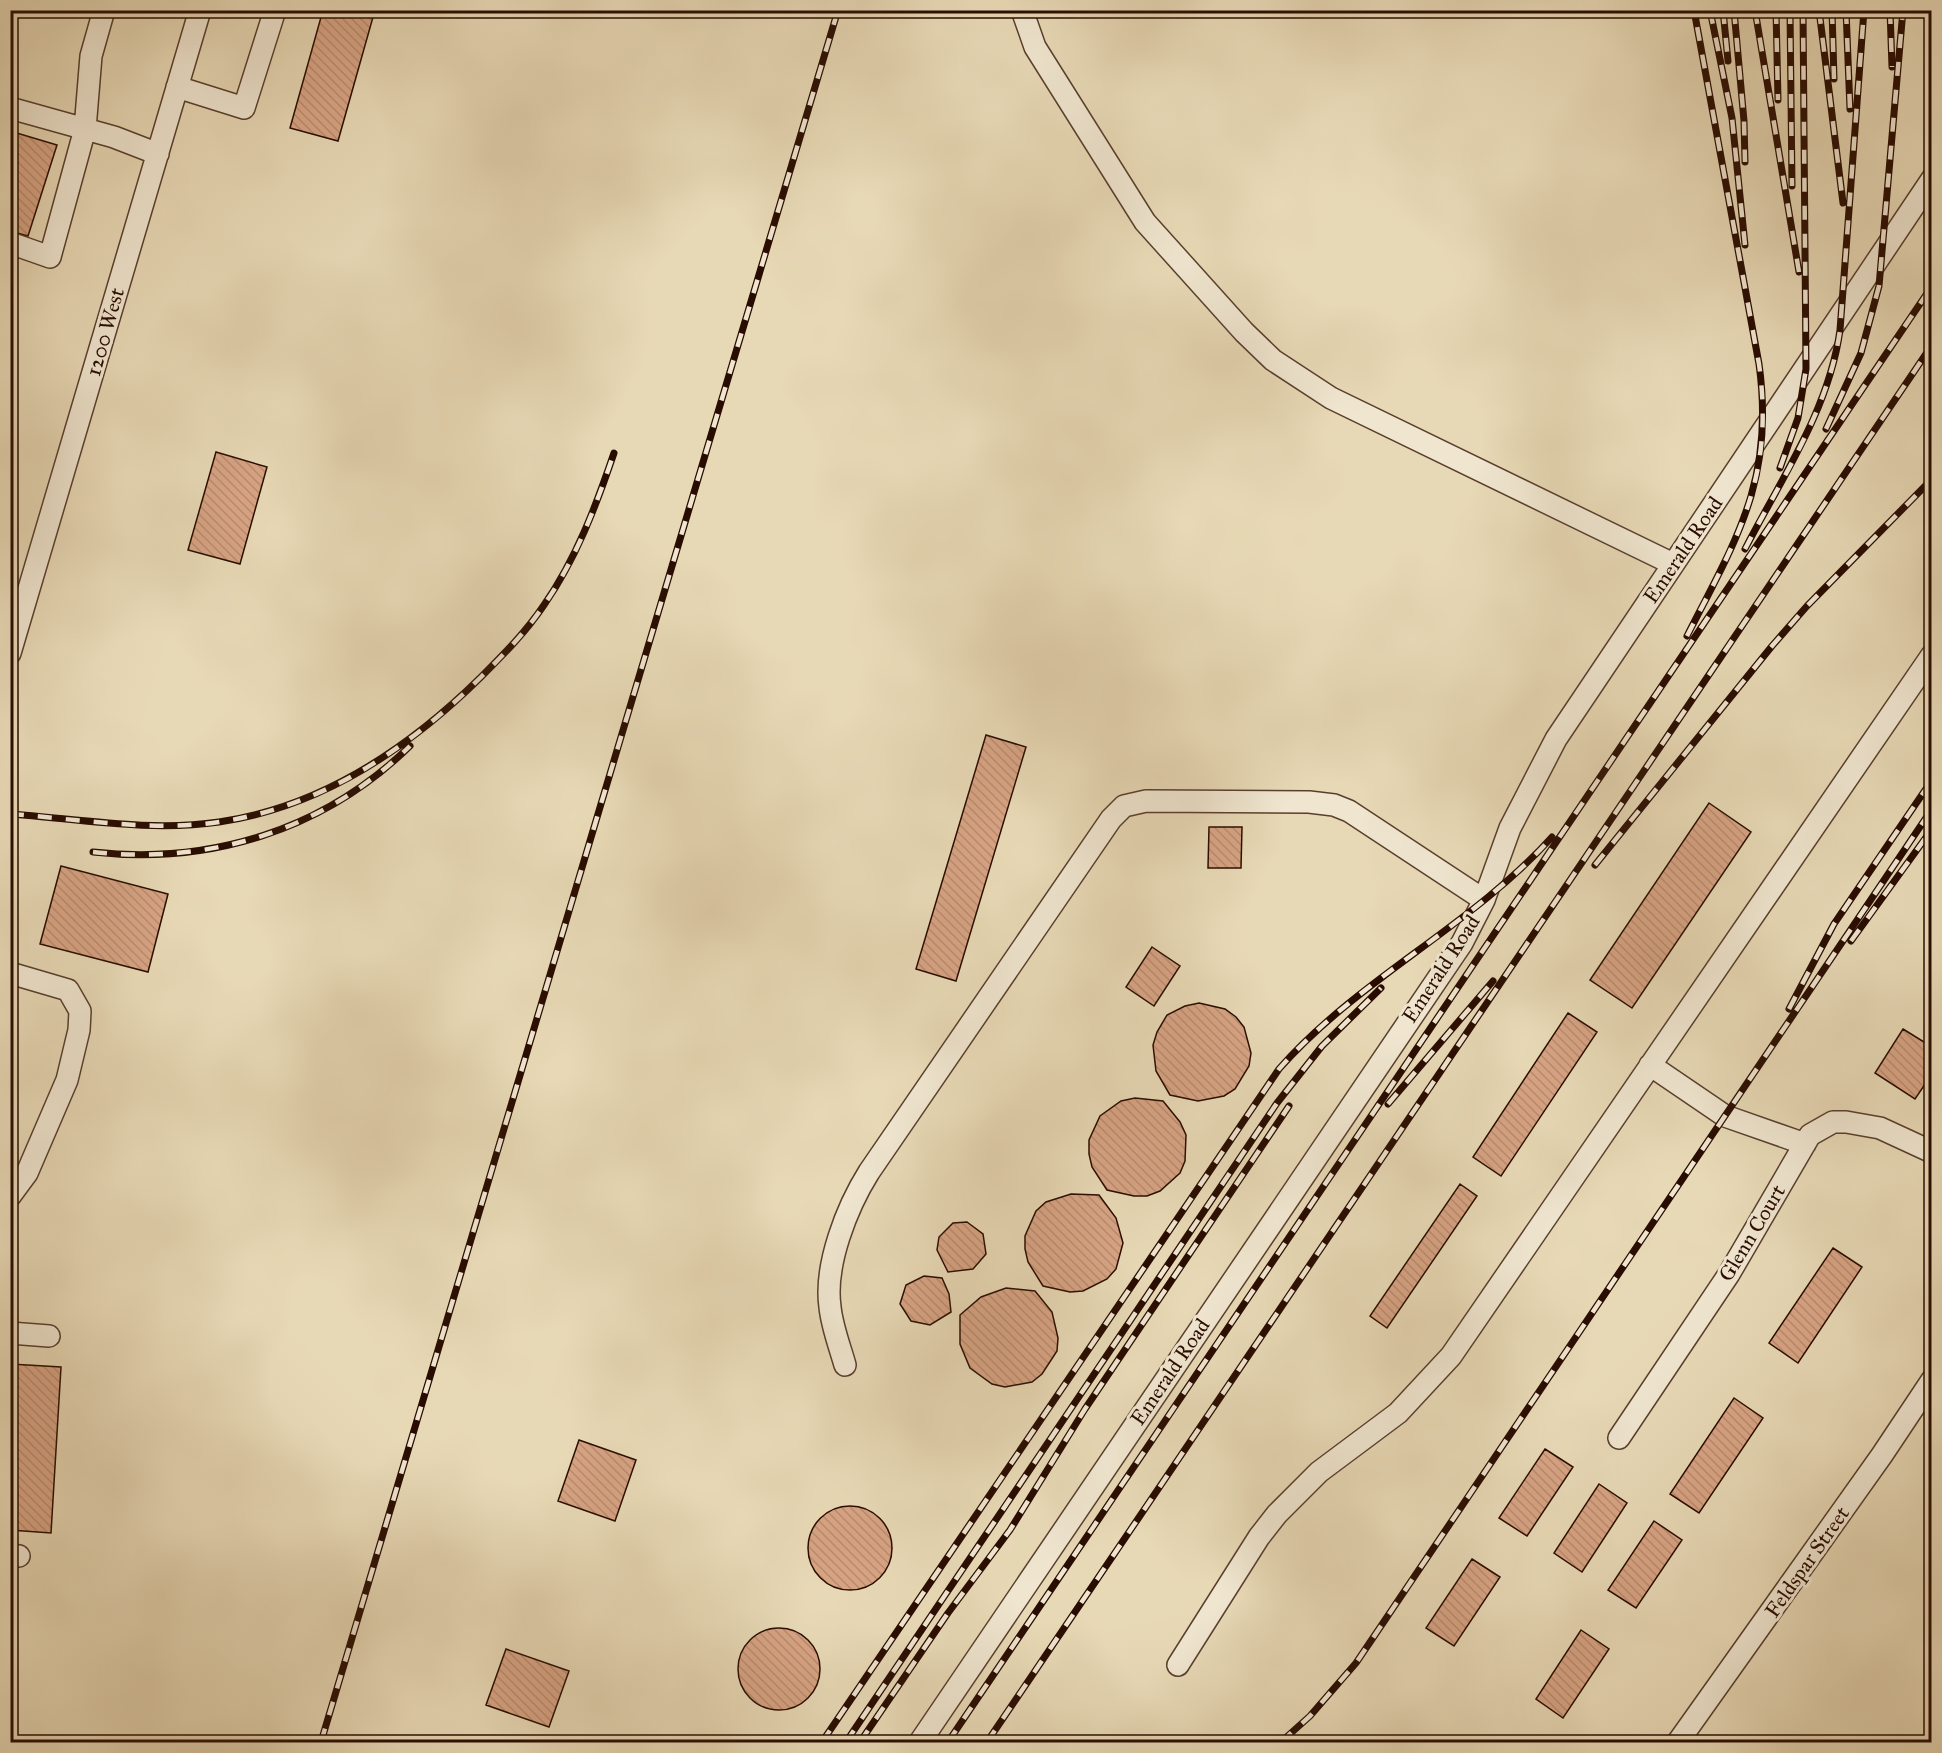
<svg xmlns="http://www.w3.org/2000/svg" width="1942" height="1753" font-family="'IM FELL Great Primer',serif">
	<defs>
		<pattern id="building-back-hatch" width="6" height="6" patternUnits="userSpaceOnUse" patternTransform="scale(1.5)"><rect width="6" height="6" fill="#d8a484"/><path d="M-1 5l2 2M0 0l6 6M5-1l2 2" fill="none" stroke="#b98c70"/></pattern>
	</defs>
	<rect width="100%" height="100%" fill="#e8d9b6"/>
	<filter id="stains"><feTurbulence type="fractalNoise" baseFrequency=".00333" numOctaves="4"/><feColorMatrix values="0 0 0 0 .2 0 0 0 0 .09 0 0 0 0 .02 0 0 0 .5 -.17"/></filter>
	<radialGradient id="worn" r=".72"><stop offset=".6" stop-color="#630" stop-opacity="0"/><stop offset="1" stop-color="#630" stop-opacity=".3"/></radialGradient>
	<path fill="url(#building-back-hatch)" stroke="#290c01" stroke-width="1.5" d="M323,10H375L338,141L290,128Z
		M10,131L57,145L28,236L10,231Z
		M216,452L267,467L240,564L188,550Z
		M986,735L1026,747L956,981L916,969Z
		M1709,803L1751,832L1632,1008L1590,980Z
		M1209,827H1242L1241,868H1208Z
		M61,866L168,894L148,972L40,944Z
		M1152,947L1180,966L1154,1006L1126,987Z
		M1199,1003L1225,1009L1236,1017L1244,1027L1251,1053L1249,1066L1235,1089L1224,1096L1198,1101L1170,1095L1156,1071L1153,1045L1157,1032L1167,1015L1185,1006Z
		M1568,1013L1597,1032L1501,1176L1473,1157Z
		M1903,1029L1932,1047V1074L1915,1099L1875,1073Z
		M1135,1098L1163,1101L1180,1122L1186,1135L1185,1161L1180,1173L1160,1191L1147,1196H1134L1107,1190L1092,1167L1089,1154V1140L1100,1116L1121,1101Z
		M1460,1184L1477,1196L1387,1328L1370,1316Z
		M1071,1194L1099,1195L1116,1218L1123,1243L1116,1269L1107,1279L1083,1291L1070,1292L1043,1286L1028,1262L1025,1249V1236L1036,1211L1046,1202Z
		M967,1222L983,1234L986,1254L973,1269L948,1272L937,1250L939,1237L953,1223Z
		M1833,1248L1862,1267L1798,1363L1769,1343Z
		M924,1276L942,1278L949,1294L951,1312L930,1325L911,1321L900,1304L906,1285Z
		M1006,1288L1035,1291L1052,1312L1058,1338L1057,1351L1042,1374L1032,1382L1005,1387L992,1384L970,1368L960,1344V1315L981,1297Z
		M10,1364L61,1367L51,1533L10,1530Z
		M1734,1398L1763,1418L1699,1513L1670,1494Z
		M579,1440L636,1460L615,1521L558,1501Z
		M1545,1449L1573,1467L1527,1536L1499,1518Z
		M1599,1484L1627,1503L1582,1572L1554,1553Z
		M808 1548a42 42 0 1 1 84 0a42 42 0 1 1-84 0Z
		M1654,1521L1682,1540L1636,1608L1608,1590Z
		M1472,1559L1500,1577L1454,1646L1426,1628Z
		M738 1669a41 41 0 1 1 82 0a41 41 0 1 1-82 0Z
		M1581,1630L1609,1649L1563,1718L1536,1699Z
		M506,1649L569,1671L549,1727L486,1705Z"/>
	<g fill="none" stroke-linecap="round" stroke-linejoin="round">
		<defs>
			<path id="minor" d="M1022,10L1035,47L1145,222L1244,332L1273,360L1331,398L1673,564
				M177,87L244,108L275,10
				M10,108L114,137L158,154
				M10,243L50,257L85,129L91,56L104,10
				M10,653L200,10
				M10,973L68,990L80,1011L79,1030L67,1080L27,1173L10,1196
				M1650,1065L1725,1116L1805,1144
				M10,1333L49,1336
				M845,1365C840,1347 832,1327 830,1307C824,1265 847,1207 869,1172L1111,819L1124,806L1146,801L1309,802L1334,805L1349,811L1484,900
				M1619,1438L1729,1274L1810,1135L1833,1122H1846L1880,1128L1932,1152
				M10,1555L19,1556
				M1178,1665L1259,1537L1277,1514L1319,1472L1398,1413L1451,1356L1932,655
				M920,1742L1462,943L1484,900L1510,828L1556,739L1932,179
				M1678,1742L1882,1455L1932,1380"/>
		</defs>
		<use href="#minor" stroke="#593f2e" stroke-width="24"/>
		<use href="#minor" stroke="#f0e6d0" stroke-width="21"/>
		<defs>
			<path id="rail" d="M1710,10L1732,118L1745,245
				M1723,10L1728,61
				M1734,10L1744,121L1745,162
				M1755,10L1799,272
				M1776,10L1778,100
				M1790,10L1792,186
				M1819,10L1843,203
				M1832,10L1834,79
				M1846,10L1850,109
				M1890,10L1892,67
				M1826,429L1861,353L1879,286L1903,10
				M1780,468L1798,418L1806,369L1803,10
				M1745,549C1781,479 1829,410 1840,330L1864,10
				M1687,636C1737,538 1775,479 1759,364L1694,10
				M10,814C79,819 151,832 219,822C322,807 408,749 481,677C503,655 526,632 544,605C576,559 596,506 614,453
				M93,852C211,865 324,830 410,746
				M1595,865L1772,646L1807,606L1932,479
				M1851,941L1932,829
				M1789,1009L1834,924L1932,780
				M1388,1104L1493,981
				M321,1742L838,10
				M822,1742L1279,1069C1358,979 1472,926 1552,837
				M846,1742L1277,1103L1322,1046L1381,988
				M860,1742L948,1613L1010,1530L1085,1409L1289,1106
				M948,1742L1932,286
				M987,1742L1932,345
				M1281,1742L1310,1716L1356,1663L1932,809"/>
		</defs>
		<use href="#rail" stroke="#290c01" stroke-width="7"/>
		<use href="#rail" stroke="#f0e6d0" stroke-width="4.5" stroke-dasharray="14" stroke-linecap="butt"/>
	</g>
	<g text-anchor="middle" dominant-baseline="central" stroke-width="6" stroke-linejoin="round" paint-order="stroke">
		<g font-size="21" fill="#290c01" stroke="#f0e6d0">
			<text transform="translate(105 332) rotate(-74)">1200 West</text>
			<text transform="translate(1683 550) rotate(-56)">Emerald Road</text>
			<text transform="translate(1441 969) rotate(-57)">Emerald Road</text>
			<text transform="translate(1752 1233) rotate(-59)">Glenn Court</text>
			<text transform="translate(1170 1372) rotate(-56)">Emerald Road</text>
			<text transform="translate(1807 1562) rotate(-55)">Feldspar Street</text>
		</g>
	</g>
	<rect width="1942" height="1753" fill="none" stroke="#e8d9b6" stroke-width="36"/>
	<rect x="12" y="12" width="1918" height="1729" fill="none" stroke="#290c01" stroke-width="3"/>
	<rect x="18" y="18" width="1906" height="1717" fill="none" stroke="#290c01" stroke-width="1.5"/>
	<rect width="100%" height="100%" filter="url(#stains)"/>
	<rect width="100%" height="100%" fill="url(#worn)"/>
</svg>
